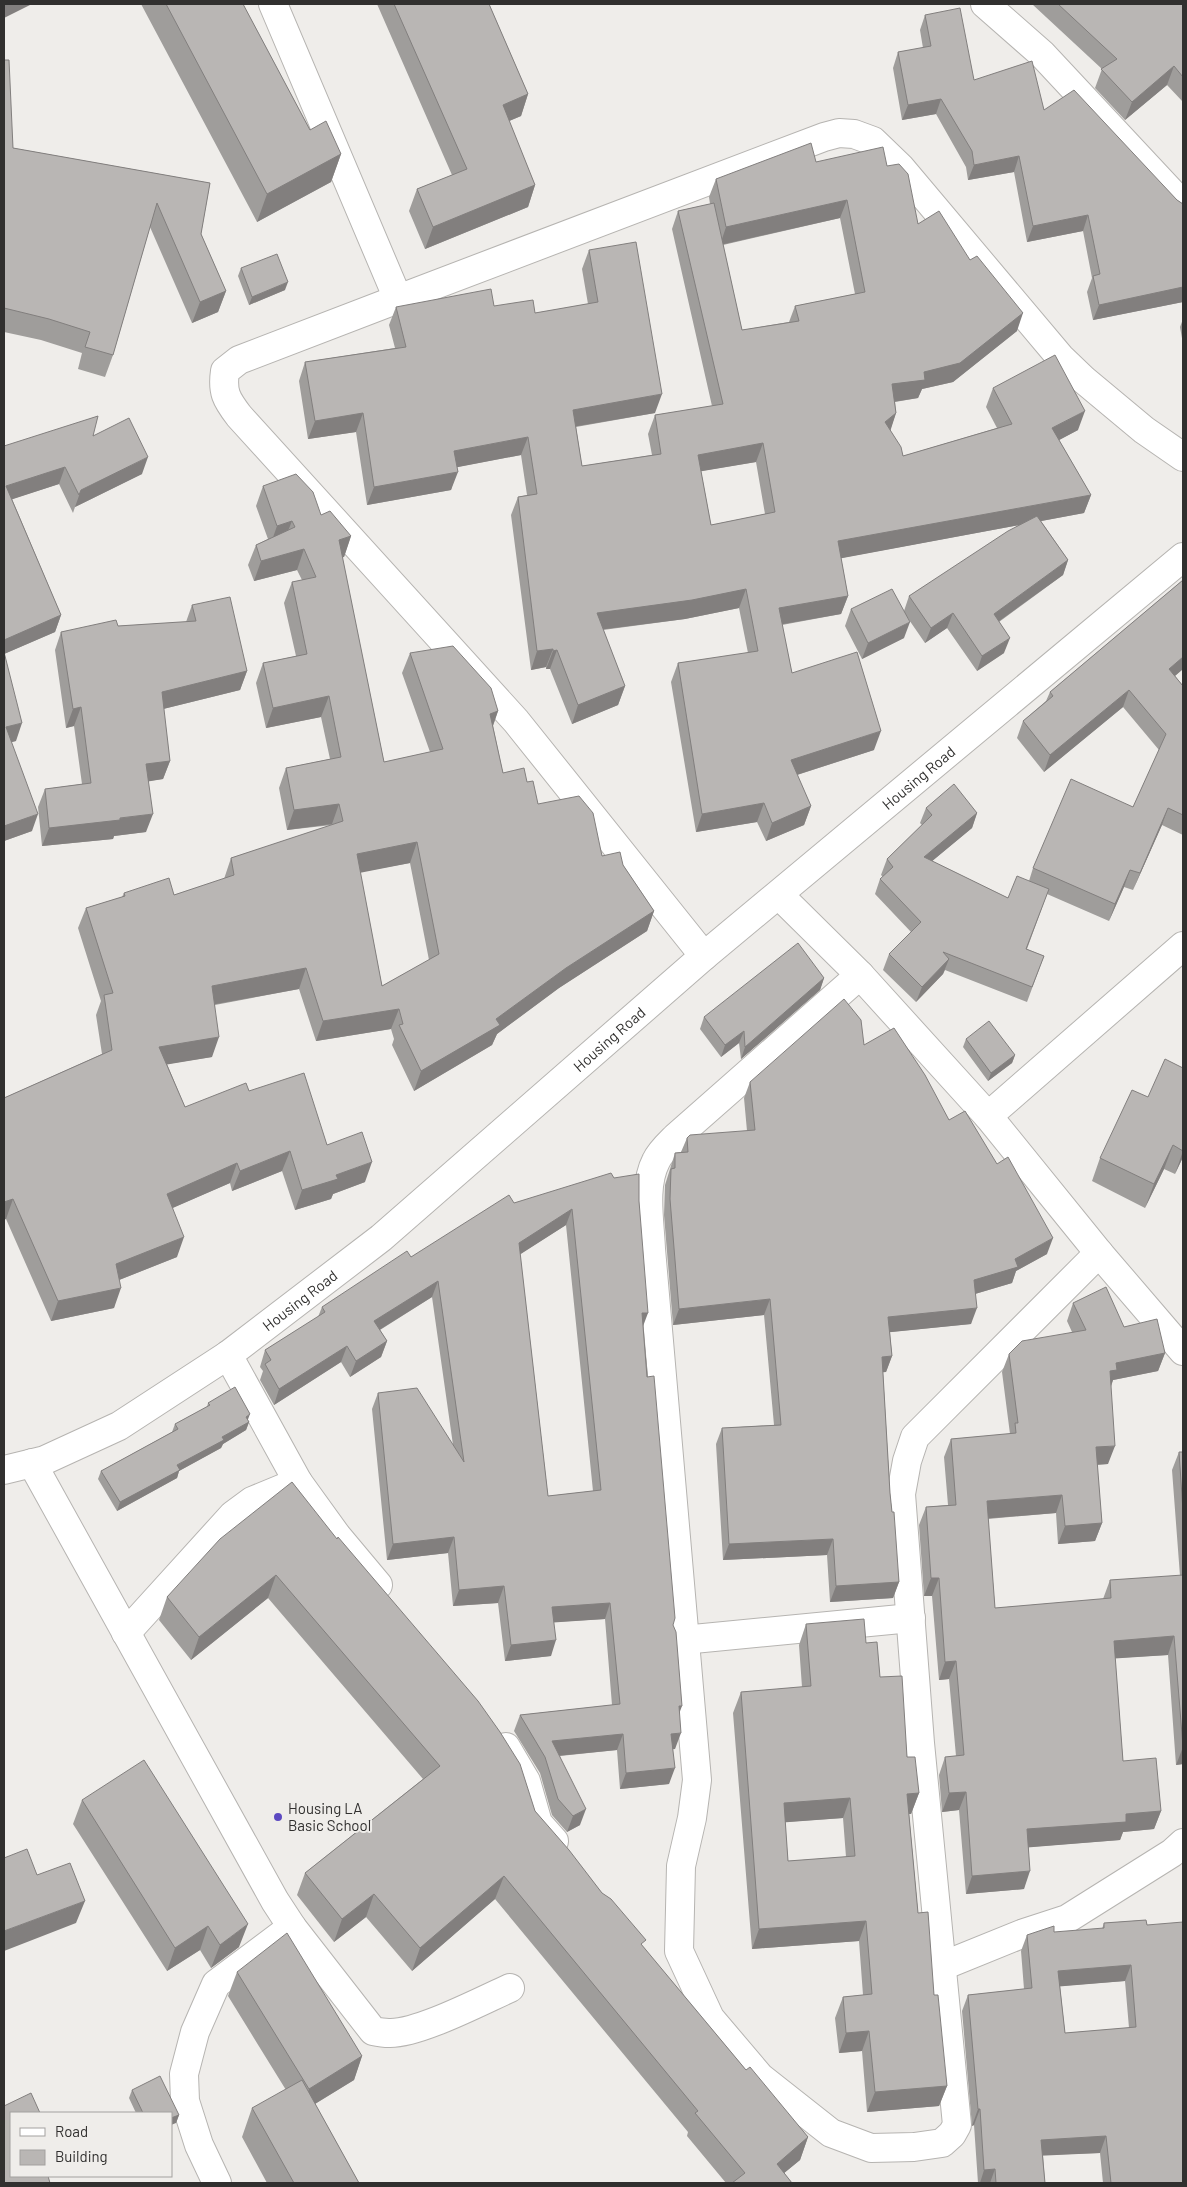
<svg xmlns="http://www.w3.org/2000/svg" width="1187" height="2187" font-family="Barlow,sans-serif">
	<rect width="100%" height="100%" fill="#efedea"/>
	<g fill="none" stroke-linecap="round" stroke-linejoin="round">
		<defs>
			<g id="minor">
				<path d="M273,4L398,299L824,137L839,133L854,134L873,141L900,167L1060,357L1084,380L1144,430L1183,457"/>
				<path d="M985,4L1042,54L1183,205"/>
				<path d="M398,299L239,360L225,371C222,392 226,399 239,416L516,721L704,956"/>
				<path d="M779,895L860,975L988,1116L1099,1253L1183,1351"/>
				<path d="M860,975L676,1137C669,1144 660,1152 656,1161C643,1186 650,1222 651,1249L697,1780L692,1818L681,1866L679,1951L710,2018L760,2077L831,2133L871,2148L914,2147L942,2143L952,2134L957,2125L920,1743L901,1494L907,1461L915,1437L1099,1253"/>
				<path d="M988,1116L1183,946"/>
				<path d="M228,1355L298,1482"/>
				<path d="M32,1463L275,1901L292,1927L373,2031C378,2032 384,2033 389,2033C418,2034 481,2001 510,1988"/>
				<path id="s1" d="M4,1470L45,1460L119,1426L228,1355L381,1238L704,956L1183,557"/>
				<path d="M126,1633L233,1515L252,1501L298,1482L337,1536L378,1585"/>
				<path d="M683,1640L911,1618"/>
				<path d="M506,1747L526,1781L538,1823L554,1841"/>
				<path d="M940,1967L1024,1933L1067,1919L1172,1853L1183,1843"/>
				<path d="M217,2183L199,2145L185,2101L184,2074L195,2032L216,1984L292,1927"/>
			</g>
		</defs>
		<use href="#minor" stroke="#b6b4b1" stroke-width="30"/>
		<use href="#minor" stroke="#fff" stroke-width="28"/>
	</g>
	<path fill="#9f9d9b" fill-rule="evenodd" d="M141,4H243L310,130L341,154L331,182L257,222Z
		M377,4H489L528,94L521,116L509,121L535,185L528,207L425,249L409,211L417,189L452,175Z
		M1032,4H1183V102L1167,85L1125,120L1095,88L1102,69Z
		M925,15L974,80L1044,110L1183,204V302L1093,320L1087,292L1092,278L1083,231L1027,242L1014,172L968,180L966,167L936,114L902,120L893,68L898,52L923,48L920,30Z
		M4,60L13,148L210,183L201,234L226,291L218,312L192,323L150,227L113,355L105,377L78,369L82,353L41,340L4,332Z
		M816,162L887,166L918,224L970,260L1017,331L953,382L922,389L918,398L895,402L896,413L890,430L903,456L997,428L986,407L993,388L1078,430L1059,440L1091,495L1084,513L1041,521L1068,560L1063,575L999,622L1004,653L977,671L947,628L925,643L905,614L904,638L862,659L845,626L851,609L904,611L909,596L1020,525L841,558L848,596L841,614L782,625L792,673L874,750L797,775L811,806L804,825L766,841L757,822L696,832L671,682L678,663L748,653L739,608L685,619L603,630L625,686L618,705L572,724L550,669H546V667L531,670L511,515L518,497L527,495L521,455L457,467L451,490L367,505L356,432L308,439L299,381L305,362L395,348L389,325L396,307L494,306L535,313L588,304L582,269L589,250L655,413L576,427L582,466L652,455L648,434L655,415L712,406L672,229L678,211L710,204L709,197L716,179ZM840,218L855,294L795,306L789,322L742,330L723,245ZM756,462L765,514L711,525L701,471Z
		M241,268L285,290L249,305L238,276Z
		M1183,319V344L1180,327Z
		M93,436L142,474L75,507L73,513L59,484L12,499L61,615L55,632L4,654L16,741L11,742L32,831L4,841V446Z
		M263,486L321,515L351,536L344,557H342L384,762L430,752L402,673L410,653L498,711L493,726L503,773L527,782L538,804L602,856L623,865L654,911L647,931L559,988L497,1034L492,1045L414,1091L392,1045L394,1039L391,1029L316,1041L299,989L215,1005L212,1057L167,1064L185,1107L249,1091L327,1145L365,1182L333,1194L331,1199L295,1210L282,1171L232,1191L230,1183L172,1208L177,1257L119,1280L114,1308L51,1321L6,1219L4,1098L102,1054L96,1015L101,1001L78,928L86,908L122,897L124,893L174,895L224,879L231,858L332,825L287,830L279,788L286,768L330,759L321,717L266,728L256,683L263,663L296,656L284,603L292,582L302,580L297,570L254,581L248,565L256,545L268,539L256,506ZM410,863L429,960L382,986L360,872Z
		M1183,580V669L1175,676L1183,686V835L1162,825L1133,890L1124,887L1109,921L1047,894L1027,949L1044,956L1027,1002L945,970L943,974L916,1002L883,970L889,954L911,932L875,894L880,879L883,877L881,875L887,859L922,825L920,823L926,808L977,813L972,828L932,861L1008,898L1029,881L1033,868L1133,807L1159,750L1123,707L1044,772L1017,738L1023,721L1046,701L1050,692Z
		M192,605L247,671L240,690L163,709L170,761L163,779L148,781L146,832L114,836L113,839L42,846L38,807L45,789L82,784L74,726L66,728L55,650L61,632L118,626L186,622Z
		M824,978L820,990L741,1059L739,1043L721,1057L700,1029L704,1017Z
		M966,1039L1015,1055L1012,1063L988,1081L963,1047Z
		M864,1045L949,1120L1047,1254L1016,1271L1012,1283L975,1294L971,1324L890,1332L892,1356L886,1372H883L890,1493L899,1582L893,1598L830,1602L827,1555L723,1560L716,1444L722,1428L774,1425L764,1315L673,1325L664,1215L665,1185L675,1153L681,1152L687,1138L747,1131L744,1098L750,1082Z
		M1183,1068V1157L1175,1174L1164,1169L1145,1208L1092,1181L1100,1158L1148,1097Z
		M614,1178L639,1201L643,1327L673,1625L679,1713L675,1749H673L669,1784L620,1789L617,1750L560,1756L580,1825L567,1832L552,1815L540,1773L514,1731L520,1715L612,1705L605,1619L554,1622L551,1656L505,1661L498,1603L453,1606L448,1553L387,1560L372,1409L378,1393L453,1445L432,1297L380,1330L387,1341L381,1357L350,1377L341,1362L274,1405L260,1380L263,1371L260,1367L265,1350L318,1317L322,1307L411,1257L514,1203ZM566,1225L593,1491L548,1496L520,1254Z
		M1073,1303L1124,1327L1165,1353L1158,1371L1113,1380L1111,1387L1108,1464L1097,1465L1102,1523L1095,1541L1058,1544L1056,1513L988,1519L995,1608L1103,1599L1110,1580L1180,1576L1172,1470L1179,1452H1183V1764L1176,1765L1168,1655L1115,1658L1123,1761L1161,1811L1154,1829L1123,1832L1120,1840L1029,1847L1024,1889L966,1894L959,1810L942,1812L939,1775L945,1757L956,1756L949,1679L939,1680L932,1596H924L919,1525L926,1507L948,1505L944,1457L951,1439L1010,1434L1002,1372L1009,1354L1072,1332L1067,1321Z
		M208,1403L248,1421L249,1422L246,1430L223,1444L221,1448L179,1471L177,1478L117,1511L98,1479L101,1471L172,1432L175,1424L207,1407Z
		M292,1482L535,1811L602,1893L643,1947L746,2070L808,2137L800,2160L784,2173L792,2183H726L687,2136L688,2132L495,1899L412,1971L366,1917L334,1942L297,1895L305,1873L423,1779L268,1598L191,1660L159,1620L167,1597Z
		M806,1624L866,1643L880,1677L907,1757L919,1793L911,1814H909L918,1913L934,1995L947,2086L939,2106L867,2112L862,2051L839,2053L835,2018L843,1997L863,1995L859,1941L752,1949L733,1713L741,1692L802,1687L799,1645ZM843,1818L846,1857L788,1861L785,1822Z
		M82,1800L239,1947L211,1968L200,1950L167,1971L73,1824Z
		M1146,1920L1183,2183H1103L1100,2153L1043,2155L1045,2183H978L974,2125L972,2126L962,2011L968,1995L1024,1989L1021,1951L1027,1935L1102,1929L1104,1923ZM1125,1981L1129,2028L1065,2033L1060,1986Z
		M237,1972L362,2056L354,2080L315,2104L359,2183H267L242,2137L252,2108L286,2090L228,1996Z
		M132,2090L179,2115L176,2123L171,2113H136L129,2098Z"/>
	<path fill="#827f7e" d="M4,4H32L4,18Z
		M1174,66L1167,85L1125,120L1132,102Z
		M528,94L521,116L495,127L503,105Z
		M941,99L936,114L902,120L908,105Z
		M341,154L331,182L257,222L267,194Z
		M1019,156L1014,172L968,180L974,165Z
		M535,185L528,207L425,249L433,227Z
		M847,200L840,218L720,245L726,227Z
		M1088,215L1083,231L1027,242L1033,226Z
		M288,282L285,290L249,305L252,297Z
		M1183,287V302L1093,320L1099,305Z
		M226,291L218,312L192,323L200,302Z
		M1023,313L1017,331L953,382L922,389L918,398L886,403L892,384L924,372Z
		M662,394L655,413L566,428L573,410Z
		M1085,411L1078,430L1046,447L1052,428Z
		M363,413L356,432L308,439L315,421Z
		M896,413L890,432L885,422Z
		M528,437L521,455L448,469L454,451Z
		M763,443L756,462L691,473L698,455Z
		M148,457L142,474L75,507L81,490Z
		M65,467L59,484L4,502L6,486Z
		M458,472L451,490L367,505L374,487Z
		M1091,495L1084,513L832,560L838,541Z
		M292,521L284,541L270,546L277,526Z
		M351,536L344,557L332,560L339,540Z
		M304,549L297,570L254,581L261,561Z
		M1068,560L1063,575L988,629L994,614Z
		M746,589L739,608L685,619L590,631L597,613Z
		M848,596L841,614L772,626L779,608Z
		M953,613L947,628L925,643L931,628Z
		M61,615L55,632L4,654V640Z
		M910,622L904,638L862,659L868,643Z
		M1010,638L1004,653L977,671L982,656Z
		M553,649L546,667L531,670L537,651Z
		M557,650L550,669H546L553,651Z
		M1183,657V669L1163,686L1169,669Z
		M247,671L240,690L155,711L162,692Z
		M625,686L618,705L572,724L578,705Z
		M1129,690L1123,707L1044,772L1050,755Z
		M329,696L321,717L266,728L273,708Z
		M81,707L74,726L66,728L73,709Z
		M498,711L491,731L490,714Z
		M22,723L16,741L4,744L6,727Z
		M881,731L874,750L784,779L791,760Z
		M170,761L163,779L139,783L146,764Z
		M764,803L757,822L696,832L702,814Z
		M339,804L332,824L287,830L294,810Z
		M811,806L804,825L766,841L772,823Z
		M1168,808L1162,825L1133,890L1140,873Z
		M977,813L972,828L919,872L924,857Z
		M38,814L32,831L4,841V826Z
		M153,814L146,832L114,836L113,839L42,846L49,828Z
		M417,842L410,863L349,875L357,854Z
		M1130,870L1124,887L1109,921L1115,904Z
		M654,911L647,931L559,988L497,1034L492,1045L414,1091L421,1071L496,1019L566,968Z
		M949,959L943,974L916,1002L922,987Z
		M306,968L299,989L205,1006L212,986Z
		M824,978L820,990L741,1059L745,1047Z
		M399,1009L391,1029L316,1041L323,1021Z
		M744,1031L739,1043L721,1057L725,1045Z
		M219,1037L212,1057L152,1067L159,1047Z
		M1015,1055L1012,1063L988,1081L991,1073Z
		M1173,1145L1164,1169L1145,1208L1154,1184Z
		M290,1151L282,1171L232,1191L240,1171Z
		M1183,1151V1157L1175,1174Z
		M372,1162L365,1182L333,1194L331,1199L295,1210L302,1190L336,1175Z
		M237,1163L230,1183L159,1214L167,1194Z
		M13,1199L6,1219L4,1220V1202Z
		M572,1209L566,1225L513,1259L519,1243Z
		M184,1237L177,1257L109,1284L116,1264Z
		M1053,1238L1047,1254L1016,1271L1012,1283L968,1296L974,1280L1015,1259Z
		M438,1281L432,1297L368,1337L374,1321Z
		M121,1288L114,1308L51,1321L58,1301Z
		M770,1299L764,1315L673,1325L679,1309Z
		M977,1308L971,1324L882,1333L888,1317Z
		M642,1313H648L642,1329Z
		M387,1341L381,1357L350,1377L356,1361Z
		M347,1346L341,1362L274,1405L279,1389Z
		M1165,1353L1158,1371L1113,1380L1110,1388V1371L1116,1363Z
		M892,1356L886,1372L876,1373L882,1357Z
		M250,1414L247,1422L246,1417Z
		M249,1422L246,1430L223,1444L221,1448L179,1471L177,1478L117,1511L120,1502L222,1437Z
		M1115,1446L1108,1464L1089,1465L1096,1447Z
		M1062,1495L1056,1513L980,1519L987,1501Z
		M1102,1523L1095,1541L1058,1544L1065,1526Z
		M454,1537L448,1553L387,1560L393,1544Z
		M833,1539L827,1555L723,1560L729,1544Z
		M276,1575L268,1598L191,1660L199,1637Z
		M931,1578H939L932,1596H924Z
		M899,1582L893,1598L830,1602L836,1586Z
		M504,1586L498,1603L453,1606L459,1590Z
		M610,1603L605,1619L546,1623L552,1607Z
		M1174,1636L1168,1655L1107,1659L1114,1641Z
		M556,1640L551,1656L505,1661L511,1645Z
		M956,1661L949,1679L939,1680L945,1662Z
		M679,1706H682L676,1722Z
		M681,1733L675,1749L666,1750L671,1734Z
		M623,1734L617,1750L546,1757L552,1741Z
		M1183,1747V1764L1176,1765Z
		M675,1768L669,1784L620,1789L626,1773Z
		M966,1792L959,1810L942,1812L949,1793Z
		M919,1793L911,1814H900L907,1794Z
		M850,1798L843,1818L776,1823L784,1803Z
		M586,1809L580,1825L567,1832L573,1816Z
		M1161,1811L1154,1829L1123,1832L1120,1840L1021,1848L1027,1829L1126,1814Z
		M1030,1871L1024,1889L966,1894L972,1876Z
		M504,1876L495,1899L412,1971L420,1948Z
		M374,1894L366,1917L334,1942L342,1919Z
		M85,1901L76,1923L4,1951V1931Z
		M866,1921L859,1941L752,1949L759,1929Z
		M248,1924L239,1947L211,1968L220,1945Z
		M208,1926L200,1950L167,1971L175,1948Z
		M1131,1965L1125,1981L1053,1987L1058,1971Z
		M869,2031L862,2051L839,2053L846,2033Z
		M362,2056L354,2080L300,2113L309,2089Z
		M947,2086L939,2106L867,2112L875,2092Z
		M978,2109H980L974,2125L972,2126Z
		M179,2115L176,2123L171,2125V2118Z
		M1106,2136L1100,2153L1035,2156L1041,2140Z
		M808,2137L800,2160L772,2183L777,2164Z
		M995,2169L990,2183H980L984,2170Z"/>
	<path fill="#b9b6b4" stroke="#827f7e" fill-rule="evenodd" d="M166,4H243L310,130L326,121L341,154L267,194Z
		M394,4H489L528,94L503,105L535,185L433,227L417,189L467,169Z
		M1058,4H1183V77L1174,66L1132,102L1101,69L1117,59Z
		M960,8L974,80L1032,61L1044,110L1074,90L1177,200L1183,204V287L1099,305L1093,276L1100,274L1088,215L1033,226L1019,156L974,165L972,151L941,99L908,105L898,52L931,46L925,15Z
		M4,60H9L13,148L210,183L201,234L226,291L200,302L157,203L113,355L85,347L90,332L49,319L4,308Z
		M811,143L816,162L883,147L887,166L899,164L908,174L918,224L939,211L970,260L977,256L1023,313L960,363L924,372L925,380L892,384L896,413L885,422L901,447L903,456L1012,424L993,388L1055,355L1085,411L1052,428L1091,495L838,541L848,596L779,608L792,673L857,652L881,731L791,760L811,806L772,823L764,803L702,814L678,663L758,651L746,589L692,600L597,613L625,686L578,705L557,650L553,651V649L537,651L518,497L537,494L528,437L454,451L458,472L374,487L363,413L315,421L305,362L406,347L396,307L491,289L494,306L533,300L535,313L598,302L589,250L636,242L662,394L573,410L582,466L661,454L655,415L723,404L678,211L714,203L742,330L799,321L795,306L865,292L847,200L726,227L716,179ZM763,443L775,512L711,525L698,455Z
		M277,254L288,282L252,297L241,268Z
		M98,416L93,436L129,418L148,457L81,490L79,495L65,467L6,486L61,615L4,640V446Z
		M296,474L313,492L321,515L330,511L351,536L339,540L384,762L443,749L410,653L453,646L491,688L498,711L490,714L503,773L524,768L527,782L533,781L538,804L579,796L593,813L602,856L620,852L623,865L654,911L566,968L496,1019L500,1025L421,1071L399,1025L403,1024L399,1009L323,1021L306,968L212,986L219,1037L159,1047L185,1107L246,1083L249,1091L304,1073L327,1145L362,1132L372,1162L336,1175L338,1179L302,1190L290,1151L240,1171L237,1163L167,1194L184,1237L116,1264L121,1288L58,1301L13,1199L4,1202V1098L112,1050L104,995L113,993L86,908L125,896L124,893L169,878L174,895L234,875L231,858L343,821L339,804L294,810L286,768L341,757L329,696L273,708L263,663L307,654L292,582L316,577L304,549L261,561L256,545L295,527L292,521L277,526L263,486ZM417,842L439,954L382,986L357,854Z
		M1037,516L1068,560L994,614L1010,638L982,656L953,613L931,628L909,596L1008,531Z
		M1183,580V657L1169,669L1183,686V815L1168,808L1140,873L1130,870L1115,904L1033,868L1071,779L1133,807L1166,734L1129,690L1050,755L1023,721L1053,696L1050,692Z
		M892,589L910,622L868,643L851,609Z
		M230,597L247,671L162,692L170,761L146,764L153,814L120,818V820L49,828L45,789L91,783L81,707L73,709L61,632L116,620L118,626L196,621L192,605Z
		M4,652L22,723L6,727L38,814L4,826Z
		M954,784L977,813L924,857L1008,898L1017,876L1049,889L1026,949L1044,956L1032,987L943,952L949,959L922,987L889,954L921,922L880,879L893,867L887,859L932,815L926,808Z
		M798,943L824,978L745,1047L744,1031L725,1045L704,1017Z
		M844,999L861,1020L864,1045L894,1028L925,1075L949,1120L965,1111L997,1164L1008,1157L1053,1238L1015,1259L1018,1267L974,1280L977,1308L888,1317L892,1356L882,1357L890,1493L892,1512H894L899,1582L836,1586L833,1539L729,1544L722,1428L781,1425L770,1299L679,1309L670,1199L671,1169L675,1168V1153L688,1152L687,1138L690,1135L755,1130L750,1082Z
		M989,1021L1015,1055L991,1073L966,1039Z
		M1165,1059L1183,1068V1151L1173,1145L1154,1184L1100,1158L1132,1090L1148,1097Z
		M611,1173L614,1178L639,1174V1201L648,1313H642L647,1377L654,1376L675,1618L673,1625L676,1632L682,1706H679L681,1733L671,1734L675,1768L626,1773L623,1734L552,1741L586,1809L573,1816L558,1799L545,1757L520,1715L620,1704L610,1603L552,1607L556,1640L511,1645L504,1586L459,1590L454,1537L393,1544L378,1393L417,1388L464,1462L438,1281L374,1321L387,1341L356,1361L347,1346L279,1389L265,1364L271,1360L265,1350L325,1312L322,1307L407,1251L411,1257L509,1195L514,1203ZM572,1209L601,1490L548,1496L519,1243Z
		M1106,1287L1124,1327L1157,1319L1165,1353L1116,1363L1117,1370L1110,1371L1115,1446L1096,1447L1102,1523L1065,1526L1062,1495L987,1501L995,1608L1111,1598L1110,1580L1183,1575V1747L1174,1636L1114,1641L1123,1761L1156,1758L1161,1811L1126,1814V1822L1027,1829L1030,1871L972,1876L966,1792L949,1793L945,1757L964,1755L956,1661L945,1662L939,1578H931L926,1507L956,1505L951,1439L1016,1433L1015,1423H1018L1009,1354L1022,1341L1086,1330L1073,1303Z
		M235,1387L250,1414L246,1417L249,1422L222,1437L224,1440L177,1465L180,1470L120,1502L101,1471L178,1429L175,1424L210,1405L208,1403Z
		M1179,1452H1183V1511Z
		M292,1482L337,1539L338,1537L478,1701L500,1732L520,1764L535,1811L569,1850L602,1893L611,1899L646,1940L641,1944L746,2070L750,2067L808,2137L777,2164L792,2183H732L745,2173L695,2113L698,2111L504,1876L420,1948L374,1894L342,1919L305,1873L440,1766L276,1575L199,1637L167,1597L220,1539Z
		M864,1619L866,1643L877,1642L880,1677L902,1676L907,1757H915L919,1793L907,1794L918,1913L928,1912L934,1995H938L947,2086L875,2092L869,2031L846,2033L843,1997L872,1994L866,1921L759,1929L741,1692L811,1686L806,1624ZM850,1798L855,1856L788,1861L784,1803Z
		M144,1760L248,1924L220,1945L208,1926L175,1948L82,1800Z
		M27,1849L37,1875L70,1863L85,1901L4,1931V1858Z
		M1146,1920L1147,1925L1183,1922V2183H1111L1106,2136L1041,2140L1045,2183H996L995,2169L984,2170L980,2109H978L968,1995L1032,1988L1027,1935L1054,1926V1932L1104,1928V1923ZM1131,1965L1136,2027L1065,2033L1058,1971Z
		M287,1933L362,2056L309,2089L237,1972Z
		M160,2076L179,2115L171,2118V2113H143L132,2090Z
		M302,2080L359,2183H294L252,2108Z
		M31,2093L40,2113H11V2176H48L50,2183H4V2106Z"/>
	<circle fill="#5c49c1" stroke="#efedea" stroke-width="2" cx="278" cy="1817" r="5"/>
	<g text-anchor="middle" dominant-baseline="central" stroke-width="4" stroke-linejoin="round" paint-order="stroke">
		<g font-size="15" fill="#31302f" stroke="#efedea">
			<text stroke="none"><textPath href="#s1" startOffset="1154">Housing Road</textPath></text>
			<text stroke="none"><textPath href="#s1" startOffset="749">Housing Road</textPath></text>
			<text stroke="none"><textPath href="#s1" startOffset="344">Housing Road</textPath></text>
		</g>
		<g font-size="15" fill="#31302f" stroke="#efedea" text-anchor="start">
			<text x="288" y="1808">Housing LA<tspan x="288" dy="17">Basic School</tspan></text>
		</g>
	</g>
	<rect width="1187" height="2187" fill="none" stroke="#31302f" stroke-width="10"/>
	<rect x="10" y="2112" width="162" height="65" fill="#efedea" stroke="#a3a19f"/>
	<rect x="20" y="2128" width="25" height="8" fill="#ffffff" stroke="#a3a19f"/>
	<text x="55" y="2137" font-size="15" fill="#31302f">Road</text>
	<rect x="20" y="2150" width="25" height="15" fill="#b9b6b4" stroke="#a3a19f"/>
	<text x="55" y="2162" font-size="15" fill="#31302f">Building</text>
</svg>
